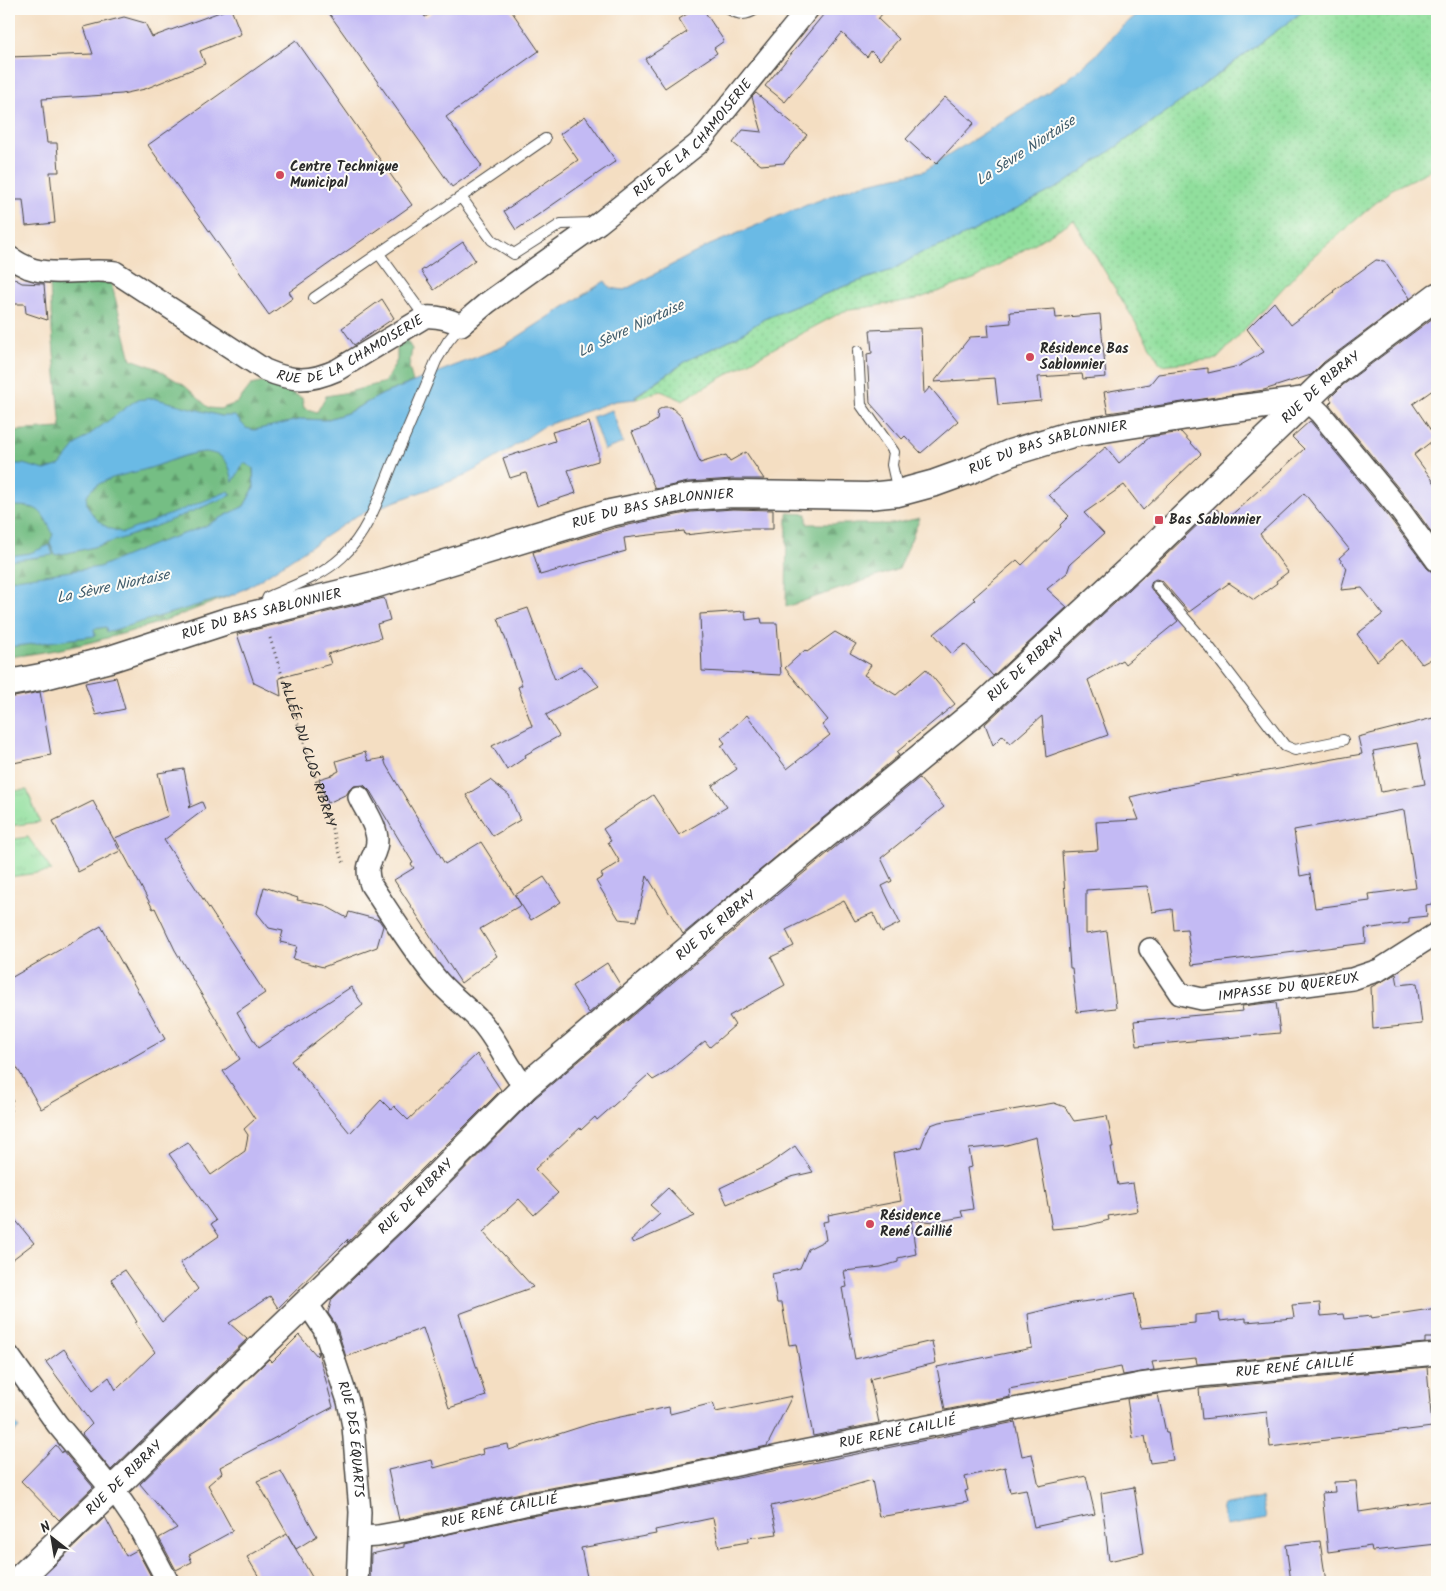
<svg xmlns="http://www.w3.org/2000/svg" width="1446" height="1591" font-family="Kalam,sans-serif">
	<defs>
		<pattern id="grass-tufts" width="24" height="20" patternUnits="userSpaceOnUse" patternTransform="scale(1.25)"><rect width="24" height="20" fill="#91df9d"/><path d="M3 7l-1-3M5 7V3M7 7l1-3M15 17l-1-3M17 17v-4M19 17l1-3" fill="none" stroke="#7dc087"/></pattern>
		<pattern id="forest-firs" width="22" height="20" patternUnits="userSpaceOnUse" patternTransform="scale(1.25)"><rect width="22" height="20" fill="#74be84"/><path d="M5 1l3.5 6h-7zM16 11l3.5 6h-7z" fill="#5f9b6c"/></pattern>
		<pattern id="park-dots" width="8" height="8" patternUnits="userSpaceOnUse" patternTransform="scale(1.25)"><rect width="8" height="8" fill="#91df9d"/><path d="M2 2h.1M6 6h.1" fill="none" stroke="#7dc087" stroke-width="1.8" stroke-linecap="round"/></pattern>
	</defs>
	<rect width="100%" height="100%" fill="#fdfcf7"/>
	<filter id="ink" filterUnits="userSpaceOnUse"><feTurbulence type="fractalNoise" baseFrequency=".02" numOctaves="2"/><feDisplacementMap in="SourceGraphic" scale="10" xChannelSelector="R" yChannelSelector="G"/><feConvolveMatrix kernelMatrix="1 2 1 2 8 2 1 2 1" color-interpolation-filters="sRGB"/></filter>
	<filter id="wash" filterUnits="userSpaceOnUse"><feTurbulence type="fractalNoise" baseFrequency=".0096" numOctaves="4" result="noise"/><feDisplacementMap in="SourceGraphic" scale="20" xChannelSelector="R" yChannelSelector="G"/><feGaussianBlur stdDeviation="1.12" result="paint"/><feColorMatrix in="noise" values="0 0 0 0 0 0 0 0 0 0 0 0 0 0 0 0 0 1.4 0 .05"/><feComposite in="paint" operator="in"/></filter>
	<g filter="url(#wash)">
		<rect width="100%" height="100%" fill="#f4dec2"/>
		<path fill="url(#grass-tufts)" stroke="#5e8564" d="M27,790L40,822L9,826V791Z
			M28,837L52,871L9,877V840Z"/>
		<path fill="url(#forest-firs)" stroke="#507458" d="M111,282L131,359L156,368L185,386L209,408L220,409L237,403L251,385L269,381L302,398L304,408L317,412L326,396L349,392L385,382L397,360V344L406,339L412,349L409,367L413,382L383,394L347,413L325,420L303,419L253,468L254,488L244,506L221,519L235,594C193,610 151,627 107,638C75,647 42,653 9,657V431L61,428L52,331L50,284Z
			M787,513L807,514V524H892L920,518L899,569L786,607Z"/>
		<path fill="url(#park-dots)" stroke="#5e8564" d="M1306,9H1437V167L1392,189L1311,258L1217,359L1161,365L1074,220L976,278L917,299L844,311L776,347L682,400L661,391L636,399L635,397L688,360L738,336L764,319L845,286L892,270L921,253L952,242L1062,185L1186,98Z"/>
		<path fill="#6abae5" stroke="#4a7288" d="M1144,9H1306L1186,98L1062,185L952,242L921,253L892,270L845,286L764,319L738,336L688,360L635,396L636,399L615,401L544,426L501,455L465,476L358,515L258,581L235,594L107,632L106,627L94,629L95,636L9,647V580L99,567L157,543L203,527L244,506L254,488L253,468L244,463L233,482C231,473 229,461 220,456C216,454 208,452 205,452C186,453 167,463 150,468C131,474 107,476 92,489C78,501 94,518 105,526C110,529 117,531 123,533L229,491L232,495C174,518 117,546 55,555L50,542L53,534C40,507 39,506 9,506V464H23L45,470L60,465L77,444L136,400L153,398L221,416H235L246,428L254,430L303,419L325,420L347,413L383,394L502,347L605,281L610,288L624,290L710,245L786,213L859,185L924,171L1067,80L1095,56L1119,29Z
			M612,410L623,443L604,450L592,417Z
			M50,545L53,555L9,561V556L30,553Z
			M9,1417L19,1428L9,1437Z
			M1262,1498L1266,1519L1226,1526L1222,1506Z"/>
		<g id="blocks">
			<path fill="#c3baf4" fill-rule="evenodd" d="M228,9H231L241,34L200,51L205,64L145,89L122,94L42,99L47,143H57L59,172H50L55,223L26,226L23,200H9V57L93,54L84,27L124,17L145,23L152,37Z
				M326,9H420L425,17L438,9H510L539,51L446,117L482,166L452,187Z
				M695,9H703L724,41L714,48L717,53L665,88L645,59L687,32L679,19Z
				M828,9H886L878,19L899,39L880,60L871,51L867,57L842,33L785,102L765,86Z
				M296,40L412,205L289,292L293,298L269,315L148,145Z
				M756,93L807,135L784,163L761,165L733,143L743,130L762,132L752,97Z
				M945,97L974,123L936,164L929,157L927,158L906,139Z
				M585,116L616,161L516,230L504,211L578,160L560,134Z
				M463,242L475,260L434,290L421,271Z
				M1376,260L1384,261L1410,298L1324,362L1311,375L1264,390L1108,413L1104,392L1150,384L1158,374L1208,368V373L1239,366L1264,352L1247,329L1274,302L1291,325L1334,292L1333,291Z
				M9,276L22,283L44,284L47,320L26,313L25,304H9Z
				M382,299L394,318L354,345L342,328Z
				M1055,309L1056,318L1100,314L1106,377L1083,379L1082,374L1038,377L1041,401L998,405L995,378L934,382L970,337L989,336L988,325L1011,323L1010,312Z
				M1437,315V387L1413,404L1436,438L1414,455L1437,486V540L1409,501L1329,404L1332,401L1330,398L1343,385Z
				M921,328L924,394L930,387L958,421L921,453L905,436L902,439L870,403L867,354L872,353L870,330Z
				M664,407H671L682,417L700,463L726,455L730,461L746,452L764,479H732L688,482L655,489L632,432L646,427L657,420L658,410Z
				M1310,421L1389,517L1427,568L1432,572L1437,573V656L1422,664L1403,640L1377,661L1357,634L1383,614L1362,588L1341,590L1347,568L1339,558L1349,549L1304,493L1260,534L1288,572L1276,581L1277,583L1254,600L1229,583L1189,612L1162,581L1156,579L1152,581L1150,587L1152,590L1178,621L1125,664L1122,660L1088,680L1108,735L1046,757L1042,716L1010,744L1003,735L993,745L985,724L1144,576L1206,517L1208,518L1217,509L1226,520L1304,449L1292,437Z
				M589,422L598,452V461L568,470L576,493L537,506L526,473L510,478L503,458L555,441L552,432Z
				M1181,432L1201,454L1143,510L1124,485L1084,513L1104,534L1070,564L1067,573L1047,589L1067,607L993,676L965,644L952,654L934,634L975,600L973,598L1017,560L1022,565L1061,527L1060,525L1069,516L1049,495L1106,447L1119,463L1150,437Z
				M733,509L773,510V529H740L685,535L684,531L624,538L626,551L540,575L533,552L614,528L691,512Z
				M384,598L390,620L377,624L381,638L328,654L331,664L279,678L281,696L254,683L237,634Z
				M528,608L555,680L581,666L599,686L546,715L559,736L525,755L526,757L507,770L492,746L532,726L518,687L522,685L498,618Z
				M745,611L746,620L761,618L762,623H777L781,675L702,671L700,614Z
				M835,632L856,644L850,653L871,665L864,675L896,695L926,669L955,704L897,752L899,755L683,934L647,876L637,921L619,919L596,881L603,877L601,874L620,862L608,842L611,841L603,829L653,795L679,835L727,807L712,786L737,769L721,746L725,743L721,738L747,715L787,769L830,735L822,725L828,720L785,668L805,650L807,652Z
				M116,677L125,709L96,715L85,683Z
				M40,692L51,755L9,764V698Z
				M1437,717V903L1426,905L1427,916L1409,918V923L1365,929L1366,943L1192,965L1187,929L1174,930L1172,909L1152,912L1147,886L1086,890V934L1107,931L1116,1008L1077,1012L1072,968H1070L1062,852L1098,850L1096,822L1139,820L1130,797L1160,790L1362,754L1358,737ZM1417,743L1425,784L1381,792L1373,751ZM1404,810L1416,888L1369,894L1370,901L1315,908L1310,874L1300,876L1294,830Z
				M365,752L368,761L384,758L386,765L445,864L481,842L521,905L480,929L497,956L461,983L394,880L414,868L411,864L413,863L370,791L364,785L354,786L349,790L347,794L328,803L323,791L319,779L335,774V773L339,771L336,761Z
				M184,769L191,805L188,808L202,802L205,809L164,840L265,993L237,1012L258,1048L351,987L363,1005L291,1061L350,1133L381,1100L391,1110L394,1106L408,1120L477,1054L501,1090L386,1205L347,1243L348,1239L278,1308L270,1296L229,1323L247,1339L111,1470L82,1434L92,1424L46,1362L64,1349L93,1390L109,1377L116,1390L155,1352L135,1323L137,1322L111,1279L125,1270L162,1322L198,1289L180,1263L219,1236L211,1224L216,1221L169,1154L188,1142L211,1175L245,1151L248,1135L244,1129L255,1119L223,1071L240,1059L175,950L155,908L153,909L115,838L168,816L158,773Z
				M919,778L944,807L881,858L892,881L882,886L900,923L882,932L873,913L855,921L844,901L786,930L794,946L771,957L785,985L729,1016L735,1025L710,1047L705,1041L667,1072L653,1080L648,1075L597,1120L595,1117L581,1130L580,1128L535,1169L558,1193L534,1215L519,1199L483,1232L533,1287L459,1314L486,1396L449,1408L423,1328L346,1357L336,1325L328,1313L332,1299L407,1227L535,1098L760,909Z
				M490,780L509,795L520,820L493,836L466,795Z
				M93,801L120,851L78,872L53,821Z
				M544,877L561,902L531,920L515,895Z
				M264,887L298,898L297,900L324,905L347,918L349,912L379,920L383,926L377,947L323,967L293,959L297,946L280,942L283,931L269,928L257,913Z
				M101,926L165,1039L41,1109L9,1054V979Z
				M607,963L621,986L589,1013L572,986Z
				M1396,974L1398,985L1417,983L1422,1024L1373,1029L1371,987Z
				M1276,1002L1280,1033L1137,1046L1134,1021L1243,1011L1242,1006Z
				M1054,1103L1065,1107L1074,1121L1107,1116L1113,1147H1111L1118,1185L1133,1183L1138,1211L1108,1216L1109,1220L1086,1226L1052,1229L1036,1137L1007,1145L969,1149L972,1167L967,1168L973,1209L961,1211L963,1217L945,1220L936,1222L911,1220L916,1254L898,1258V1262L881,1267L844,1271L847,1287L842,1288L855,1359L932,1341L936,1363L870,1379L879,1423L813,1436L796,1344L789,1345L782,1303H777L772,1274L800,1268L808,1249L826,1240L823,1222L829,1221L828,1215L901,1201L893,1153L921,1147L927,1131L931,1125L939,1122Z
				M795,1146L813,1172L791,1177L727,1204L720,1188L768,1165Z
				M668,1188L695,1216L633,1243L631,1240L660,1214L650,1205Z
				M9,1212L34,1243L9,1262Z
				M1134,1293L1141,1328L1195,1323V1315L1219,1313L1220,1321L1246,1318V1322L1294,1318L1292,1305L1320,1303L1321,1316L1343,1314L1344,1319L1371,1316V1318L1437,1308V1338H1425V1343L1197,1364L1196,1358L1152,1362L1154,1370L1123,1375L1121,1367L1009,1389L1010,1397L945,1410L937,1367L1032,1348L1028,1314L1073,1303L1098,1300Z
				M299,1335L317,1356L318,1351L333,1407L220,1467L222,1473L208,1485L233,1531L189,1555L192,1562L176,1570L159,1538L177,1528L140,1484L269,1359L272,1362Z
				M1427,1367L1432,1427L1270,1447L1267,1412L1202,1419L1199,1389Z
				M1158,1394L1166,1433H1168L1173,1460L1150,1463L1145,1436L1133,1438L1127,1399Z
				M792,1396L767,1446L649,1471L521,1493L399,1520L388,1470L432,1460L434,1468L483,1454L482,1449L508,1444L509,1450L596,1422L669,1407L670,1414L713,1403L716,1412Z
				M1015,1422L1022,1456L1032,1454L1039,1486L1086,1476L1095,1514L1034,1527L1026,1489L1010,1492L1005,1467L965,1477L968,1490L965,1491L968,1502L879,1517L872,1480L818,1496L771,1506L777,1534L748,1538V1542L719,1547L713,1518L655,1530L656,1534L581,1548L588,1582H370L371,1554L404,1547V1544L526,1517L654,1495Z
				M56,1445L62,1453L63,1451L93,1487L59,1520L21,1481Z
				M281,1471L317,1536L296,1549L257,1481Z
				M1356,1481L1359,1512L1437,1500V1544L1372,1551L1371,1546L1328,1552L1322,1493L1335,1492L1334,1482Z
				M1134,1487L1144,1553L1109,1561L1101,1493Z
				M105,1517L126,1556L137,1550L154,1582H37Z
				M287,1534L315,1582H262L247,1557Z
				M1320,1541L1326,1582H1291L1286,1545Z"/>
		</g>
	</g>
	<g filter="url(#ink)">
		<use href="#blocks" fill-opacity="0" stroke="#494642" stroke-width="1"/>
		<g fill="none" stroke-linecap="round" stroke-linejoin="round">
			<defs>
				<path id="service" d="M729,9C739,15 746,16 756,9
					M461,197L492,240L514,254L561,224L593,223
					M379,254L425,317
					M314,298L545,139
					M858,351L861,405L894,452L892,465L898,492
					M1157,586L1207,644L1285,746L1295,750L1343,740
					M263,608L268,597C293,586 322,576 342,557C368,533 380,495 393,463C408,429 422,395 436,361L448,341L461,325"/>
				<g id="minor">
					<path id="s2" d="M9,257C15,261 22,265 29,268C53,277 89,268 115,272L265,370C293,382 310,382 337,370L425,317C439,316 449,319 461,325L487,303L599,223L699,143L808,9"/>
					<path d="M1306,400L1320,413L1399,509L1437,561"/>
					<path d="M359,797C365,810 377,826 377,840C377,860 362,860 371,885C391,915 411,947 434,976C447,993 465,1005 480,1021C498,1040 507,1067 525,1087"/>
					<path id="s3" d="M1150,949L1180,994L1202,999L1352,979L1379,970L1437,933"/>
					<path id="s4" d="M305,1305L314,1314L324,1329L348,1401L353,1426L360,1512L357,1582"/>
					<path d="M9,1356L57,1424L122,1502L137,1524L168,1582"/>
					<path id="s5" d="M360,1537L378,1536L417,1529L524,1505L651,1483L803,1451L1140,1384L1200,1376L1437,1354"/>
				</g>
				<g id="tertiary">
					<path id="s6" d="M9,683L41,677L110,659L227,621L374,585L610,513L689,497L733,494L868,496L898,493L935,483L971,470L1010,453L1072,434L1226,410L1306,400"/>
					<path id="s7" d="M16,1582L397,1216L525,1087L750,897L979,709L1136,563L1333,374L1437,296"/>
				</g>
			</defs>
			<use href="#service" stroke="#494642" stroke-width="12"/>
			<use href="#minor" stroke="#494642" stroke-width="24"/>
			<use href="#tertiary" stroke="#494642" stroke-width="29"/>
			<g stroke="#494642" stroke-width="3" stroke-dasharray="1 4" stroke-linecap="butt">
				<path id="s1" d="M270,638L342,860L345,864"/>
				<path d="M9,1080L12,1098L9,1120"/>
			</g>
			<use href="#service" stroke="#fff" stroke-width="10"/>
			<use href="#minor" stroke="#fff" stroke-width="21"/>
			<use href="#tertiary" stroke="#fff" stroke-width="26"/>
		</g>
	</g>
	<g fill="#d1495b" stroke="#fdfcf7" stroke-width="2">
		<circle cx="280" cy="175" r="5"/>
		<circle cx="1030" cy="357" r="5"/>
		<rect x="1154" y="515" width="10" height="10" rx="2.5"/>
		<circle cx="870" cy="1224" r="5"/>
	</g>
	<g text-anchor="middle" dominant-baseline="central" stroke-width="4" stroke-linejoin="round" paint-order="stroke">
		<g font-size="14" fill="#2b2b2b" stroke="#fdfcf7">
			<text stroke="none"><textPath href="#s2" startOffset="802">RUE DE LA CHAMOISERIE</textPath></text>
			<text stroke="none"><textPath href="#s2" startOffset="382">RUE DE LA CHAMOISERIE</textPath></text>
			<text stroke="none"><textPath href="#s7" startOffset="1770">RUE DE RIBRAY</textPath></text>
			<text stroke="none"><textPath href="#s6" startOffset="1072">RUE DU BAS SABLONNIER</textPath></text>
			<text stroke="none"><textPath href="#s6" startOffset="668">RUE DU BAS SABLONNIER</textPath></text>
			<text stroke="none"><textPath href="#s6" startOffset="262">RUE DU BAS SABLONNIER</textPath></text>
			<text stroke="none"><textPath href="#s7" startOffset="1365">RUE DE RIBRAY</textPath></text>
			<text stroke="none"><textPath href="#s1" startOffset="122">ALLÉE DU CLOS RIBRAY</textPath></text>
			<text stroke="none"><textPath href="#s7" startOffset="960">RUE DE RIBRAY</textPath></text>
			<text stroke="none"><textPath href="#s3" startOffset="164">IMPASSE DU QUEREUX</textPath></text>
			<text stroke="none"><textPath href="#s7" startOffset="555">RUE DE RIBRAY</textPath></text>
			<text stroke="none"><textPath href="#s5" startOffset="951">RUE RENÉ CAILLIÉ</textPath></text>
			<text stroke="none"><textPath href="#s5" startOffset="548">RUE RENÉ CAILLIÉ</textPath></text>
			<text stroke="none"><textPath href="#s4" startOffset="145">RUE DES ÉQUARTS</textPath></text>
			<text stroke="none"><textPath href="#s7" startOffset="150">RUE DE RIBRAY</textPath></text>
			<text stroke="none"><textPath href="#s5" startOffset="142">RUE RENÉ CAILLIÉ</textPath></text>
		</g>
		<g font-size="14" font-weight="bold" fill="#2b2b2b" stroke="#fdfcf7" text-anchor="start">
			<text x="290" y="167">Centre Technique<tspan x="290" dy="16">Municipal</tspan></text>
			<text x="1040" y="349">Résidence Bas<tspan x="1040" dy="16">Sablonnier</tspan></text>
			<text x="1169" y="520">Bas Sablonnier</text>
			<text x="880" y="1216">Résidence<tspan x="880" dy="16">René Caillié</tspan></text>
		</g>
		<g font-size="15" font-style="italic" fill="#415d6c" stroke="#fdfcf7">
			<text transform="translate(1026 151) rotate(-33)">La Sèvre Niortaise</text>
			<text transform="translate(631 329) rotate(-25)">La Sèvre Niortaise</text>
			<text transform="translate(113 587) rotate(-12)">La Sèvre Niortaise</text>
		</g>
	</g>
	<rect width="1446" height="1591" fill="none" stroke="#fdfcf7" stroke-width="30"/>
	<g transform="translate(52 1538) rotate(329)" stroke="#fdfcf7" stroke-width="4" paint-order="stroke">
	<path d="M0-4L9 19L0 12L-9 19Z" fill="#2b2b2b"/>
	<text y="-8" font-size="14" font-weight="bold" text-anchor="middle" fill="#2b2b2b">N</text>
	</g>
</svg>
